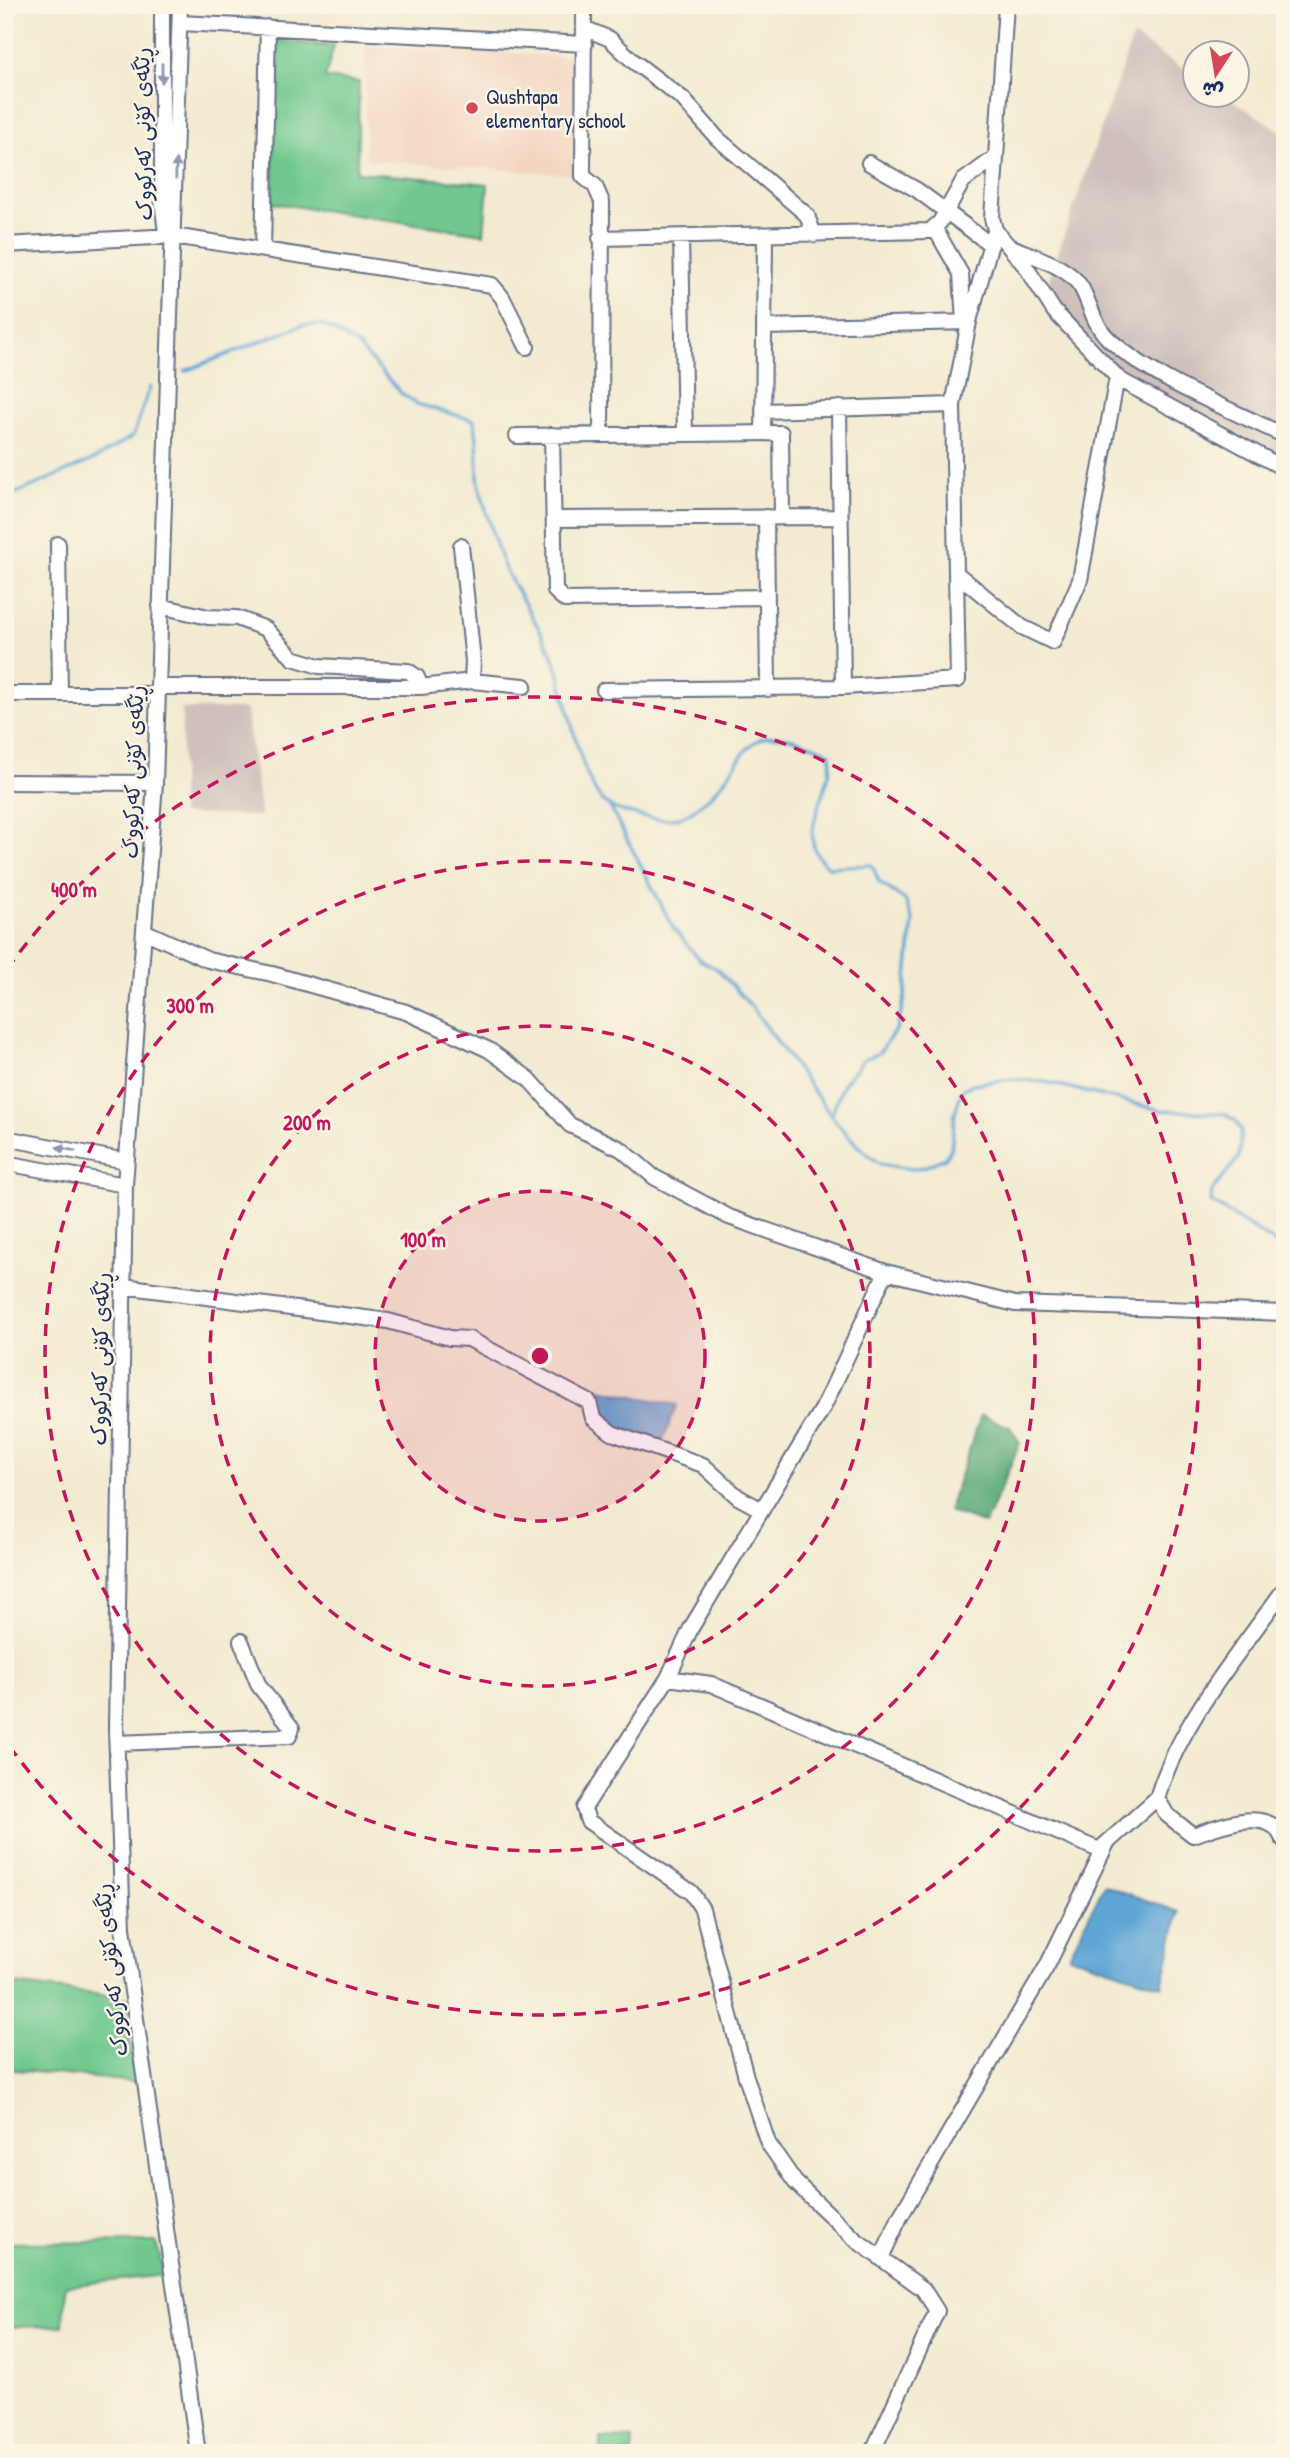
<svg xmlns="http://www.w3.org/2000/svg" width="1290" height="2458" font-family="'Patrick Hand','Playpen Sans Arabic',sans-serif">
	<rect width="100%" height="100%" fill="#fcf5e5"/>
	<filter id="ink" filterUnits="userSpaceOnUse"><feTurbulence type="fractalNoise" baseFrequency=".0143" numOctaves="2"/><feDisplacementMap in="SourceGraphic" scale="14" xChannelSelector="R" yChannelSelector="G"/><feConvolveMatrix kernelMatrix="1 2 1 2 8 2 1 2 1" color-interpolation-filters="sRGB"/></filter>
	<filter id="wash" filterUnits="userSpaceOnUse"><feTurbulence type="fractalNoise" baseFrequency=".00686" numOctaves="4" result="noise"/><feDisplacementMap in="SourceGraphic" scale="28" xChannelSelector="R" yChannelSelector="G"/><feGaussianBlur stdDeviation="1.57" result="paint"/><feColorMatrix in="noise" values="0 0 0 0 0 0 0 0 0 0 0 0 0 0 0 0 0 1.4 0 .05"/><feComposite in="paint" operator="in"/></filter>
	<g filter="url(#wash)">
		<rect width="100%" height="100%" fill="#f3ebd1"/>
		<path fill="#f3d4bf" d="M365,46L579,57L577,175L366,160Z"/>
		<path fill="#cfc0bb" d="M1133,36L1195,77L1196,94L1224,95L1285,134V463L1118,371L1045,290Z
			M182,709H246L261,816L181,814Z"/>
		<path fill="#70c88e" stroke="#467c76" stroke-width="2" d="M276,41L334,46L325,78L359,82L357,172L488,184L484,234L272,203Z
			M5,1983L126,1998L134,2082L5,2069Z
			M156,2242L165,2275L65,2286L63,2326L5,2327V2243Z
			M600,2438L633,2439L632,2453H600Z"/>
		<path fill="#5cac79" stroke="#3c6e6c" stroke-width="2" d="M981,1415L1010,1427L1020,1443L985,1524L948,1511Z"/>
		<path fill="#5fa6d5" stroke="#3d6a9a" stroke-width="2" d="M600,1389L677,1405L661,1445L593,1418Z
			M1104,1885L1179,1912L1162,1986L1069,1956Z"/>
		<g fill="none" stroke-linecap="round" stroke-linejoin="round">
			<path stroke="#5fa6d5" stroke-width="3.5" d="M185,371L302,325H324L357,345L401,393L417,404L474,420C479,440 477,457 478,477C479,488 498,553 503,564C518,597 542,627 555,662C567,693 581,795 611,807C620,811 631,814 641,816C659,820 676,822 692,811C757,767 731,706 830,753C837,788 788,838 829,867L872,865L879,882L905,900L913,920L905,997L897,1028L879,1053L864,1059L843,1084L831,1116L858,1146L880,1164L911,1169L924,1167L945,1158L951,1149L955,1112L962,1090L973,1084L1012,1079L1046,1082L1160,1110L1225,1114L1236,1121L1241,1131L1239,1157L1212,1191L1211,1202L1285,1249
				M5,498L95,459L133,436L150,387
				M610,807L674,929L700,960L717,969L752,1007L830,1114"/>
		</g>
	</g>
	<g filter="url(#ink)">
		<g fill="none" stroke-linecap="round" stroke-linejoin="round">
			<defs>
				<path id="minor" d="M162,5V200L166,233
					M180,5L155,783L125,1185L116,1728L123,1928L198,2453
					M584,5L583,176L595,186L602,202L601,435
					M1006,5L992,218L995,230L1026,267L1054,311L1120,380L1285,469
					M180,23L585,44
					M584,28L610,39L633,61L683,99L717,138L807,215L814,235
					M869,163L917,190L991,245
					M934,227L961,274L964,323
					M600,238L930,231L940,222L963,181L996,157
					M681,238L685,434
					M5,245L173,236L492,285L502,297L527,347
					M1012,247C1034,257 1068,266 1081,287C1092,307 1093,326 1112,342C1158,382 1230,409 1285,436
					M263,250L268,27
					M969,321L993,236
					M953,405L956,573L1022,627L1053,642L1080,580L1117,377
					M839,408L843,687
					M763,411L953,405L969,322L765,327
					M763,433L765,237
					M552,435L555,591L565,600L766,597
					M517,436L781,433L782,517
					M766,517L768,689
					M554,519L839,517
					M58,544L60,694
					M160,606L208,617L237,618L266,629L293,658L319,666L408,671L417,677L421,687
					M472,681L524,686
					M158,687H421L472,681L473,661L461,546
					M604,690L843,687L958,680L956,573
					M5,694H157
					M5,782L155,783
					M146,932L208,960L272,974L406,1012L489,1050L529,1079L570,1125L621,1149L654,1177L729,1217L886,1272L1015,1304L1285,1313
					M5,1138L126,1161
					M5,1163L125,1185
					M123,1286L388,1321L450,1338L469,1339L589,1402L593,1418L612,1433L703,1465L738,1497L762,1510
					M1285,1588C1239,1654 1180,1721 1157,1798L1167,1815L1193,1835C1214,1828 1254,1811 1275,1827C1279,1830 1281,1838 1285,1841
					M668,1678L691,1628L823,1408L886,1272
					M117,1743L289,1736L292,1728L259,1686L241,1641
					M881,2258L900,2217L1047,1966L1106,1845
					M872,2453L937,2311L923,2289L856,2240L795,2182L768,2143L746,2077L702,1909L691,1892L588,1821L584,1808L668,1678L711,1684L1099,1850L1157,1798"/>
			</defs>
			<use href="#minor" stroke="#677186" stroke-width="18"/>
			<use href="#minor" stroke="#fff" stroke-width="14"/>
		</g>
		<defs><path id="oneway-solid" d="M-6-.8H1V-3.2L6.5 0L1 3.2V.8H-6Z" transform="scale(1.75)"/></defs>
		<g fill="#8d97ae">
			<use href="#oneway-solid" transform="translate(162 73) rotate(90)"/>
			<use href="#oneway-solid" transform="translate(176 169) rotate(-89)"/>
			<use href="#oneway-solid" transform="translate(66 1149) rotate(-169)"/>
		</g>
	</g>
	<circle cx="540" cy="1356" r="165" fill="#c2185b" fill-opacity=".12"/>
	<g fill="none" stroke="#c2185b" stroke-width="3.5" stroke-dasharray="12 9">
		<circle cx="540" cy="1356" r="165"/>
		<circle cx="540" cy="1356" r="330"/>
		<circle cx="540" cy="1356" r="495"/>
		<path d="M7 969A659 659 0 1 1 7 1743"/>
	</g>
	<circle fill="#d1495b" stroke="#fcf5e5" stroke-width="2.5" cx="472" cy="108" r="7"/>
	<g text-anchor="middle" dominant-baseline="central" stroke-width="5" stroke-linejoin="round" paint-order="stroke">
		<g font-size="21" fill="#1b2f5e" stroke="#fcf5e5" text-anchor="start">
			<text x="486" y="96">Qushtapa<tspan x="486" dy="24">elementary school</tspan></text>
		</g>
		<g font-size="21" fill="#1b2f5e" stroke="#fcf5e5">
			<text transform="translate(143 134) rotate(-91)">ڕێگەی کۆنی کەرکووک</text>
			<text transform="translate(133 772) rotate(-88)">ڕێگەی کۆنی کەرکووک</text>
			<text transform="translate(100 1359) rotate(-89)">ڕێگەی کۆنی کەرکووک</text>
			<text transform="translate(111 1970) rotate(-96)">ڕێگەی کۆنی کەرکووک</text>
		</g>
	</g>
	<circle cx="540" cy="1356" r="10" fill="#c2185b" stroke="#fcf5e5" stroke-width="3.5"/>
	<g font-size="21" text-anchor="middle" font-weight="bold" fill="#c2185b" stroke="#fcf5e5" stroke-width="5" stroke-linejoin="round" paint-order="stroke">
		<text x="74" y="897">400 m</text>
		<text x="190" y="1013">300 m</text>
		<text x="307" y="1130">200 m</text>
		<text x="423" y="1247">100 m</text>
	</g>
	<rect width="1290" height="2458" fill="none" stroke="#fcf5e5" stroke-width="28"/>
	<g transform="translate(1216 74) rotate(192)"><circle r="33" fill="#fcf5e5" stroke="#a2a6af" stroke-width="2"/>
	<path d="M0-5L12 26L0 18L-12 26Z" fill="#d1495b"/>
	<text y="-10" font-size="19" font-weight="bold" text-anchor="middle" fill="#1b2f5e">ش</text>
	</g>
</svg>
